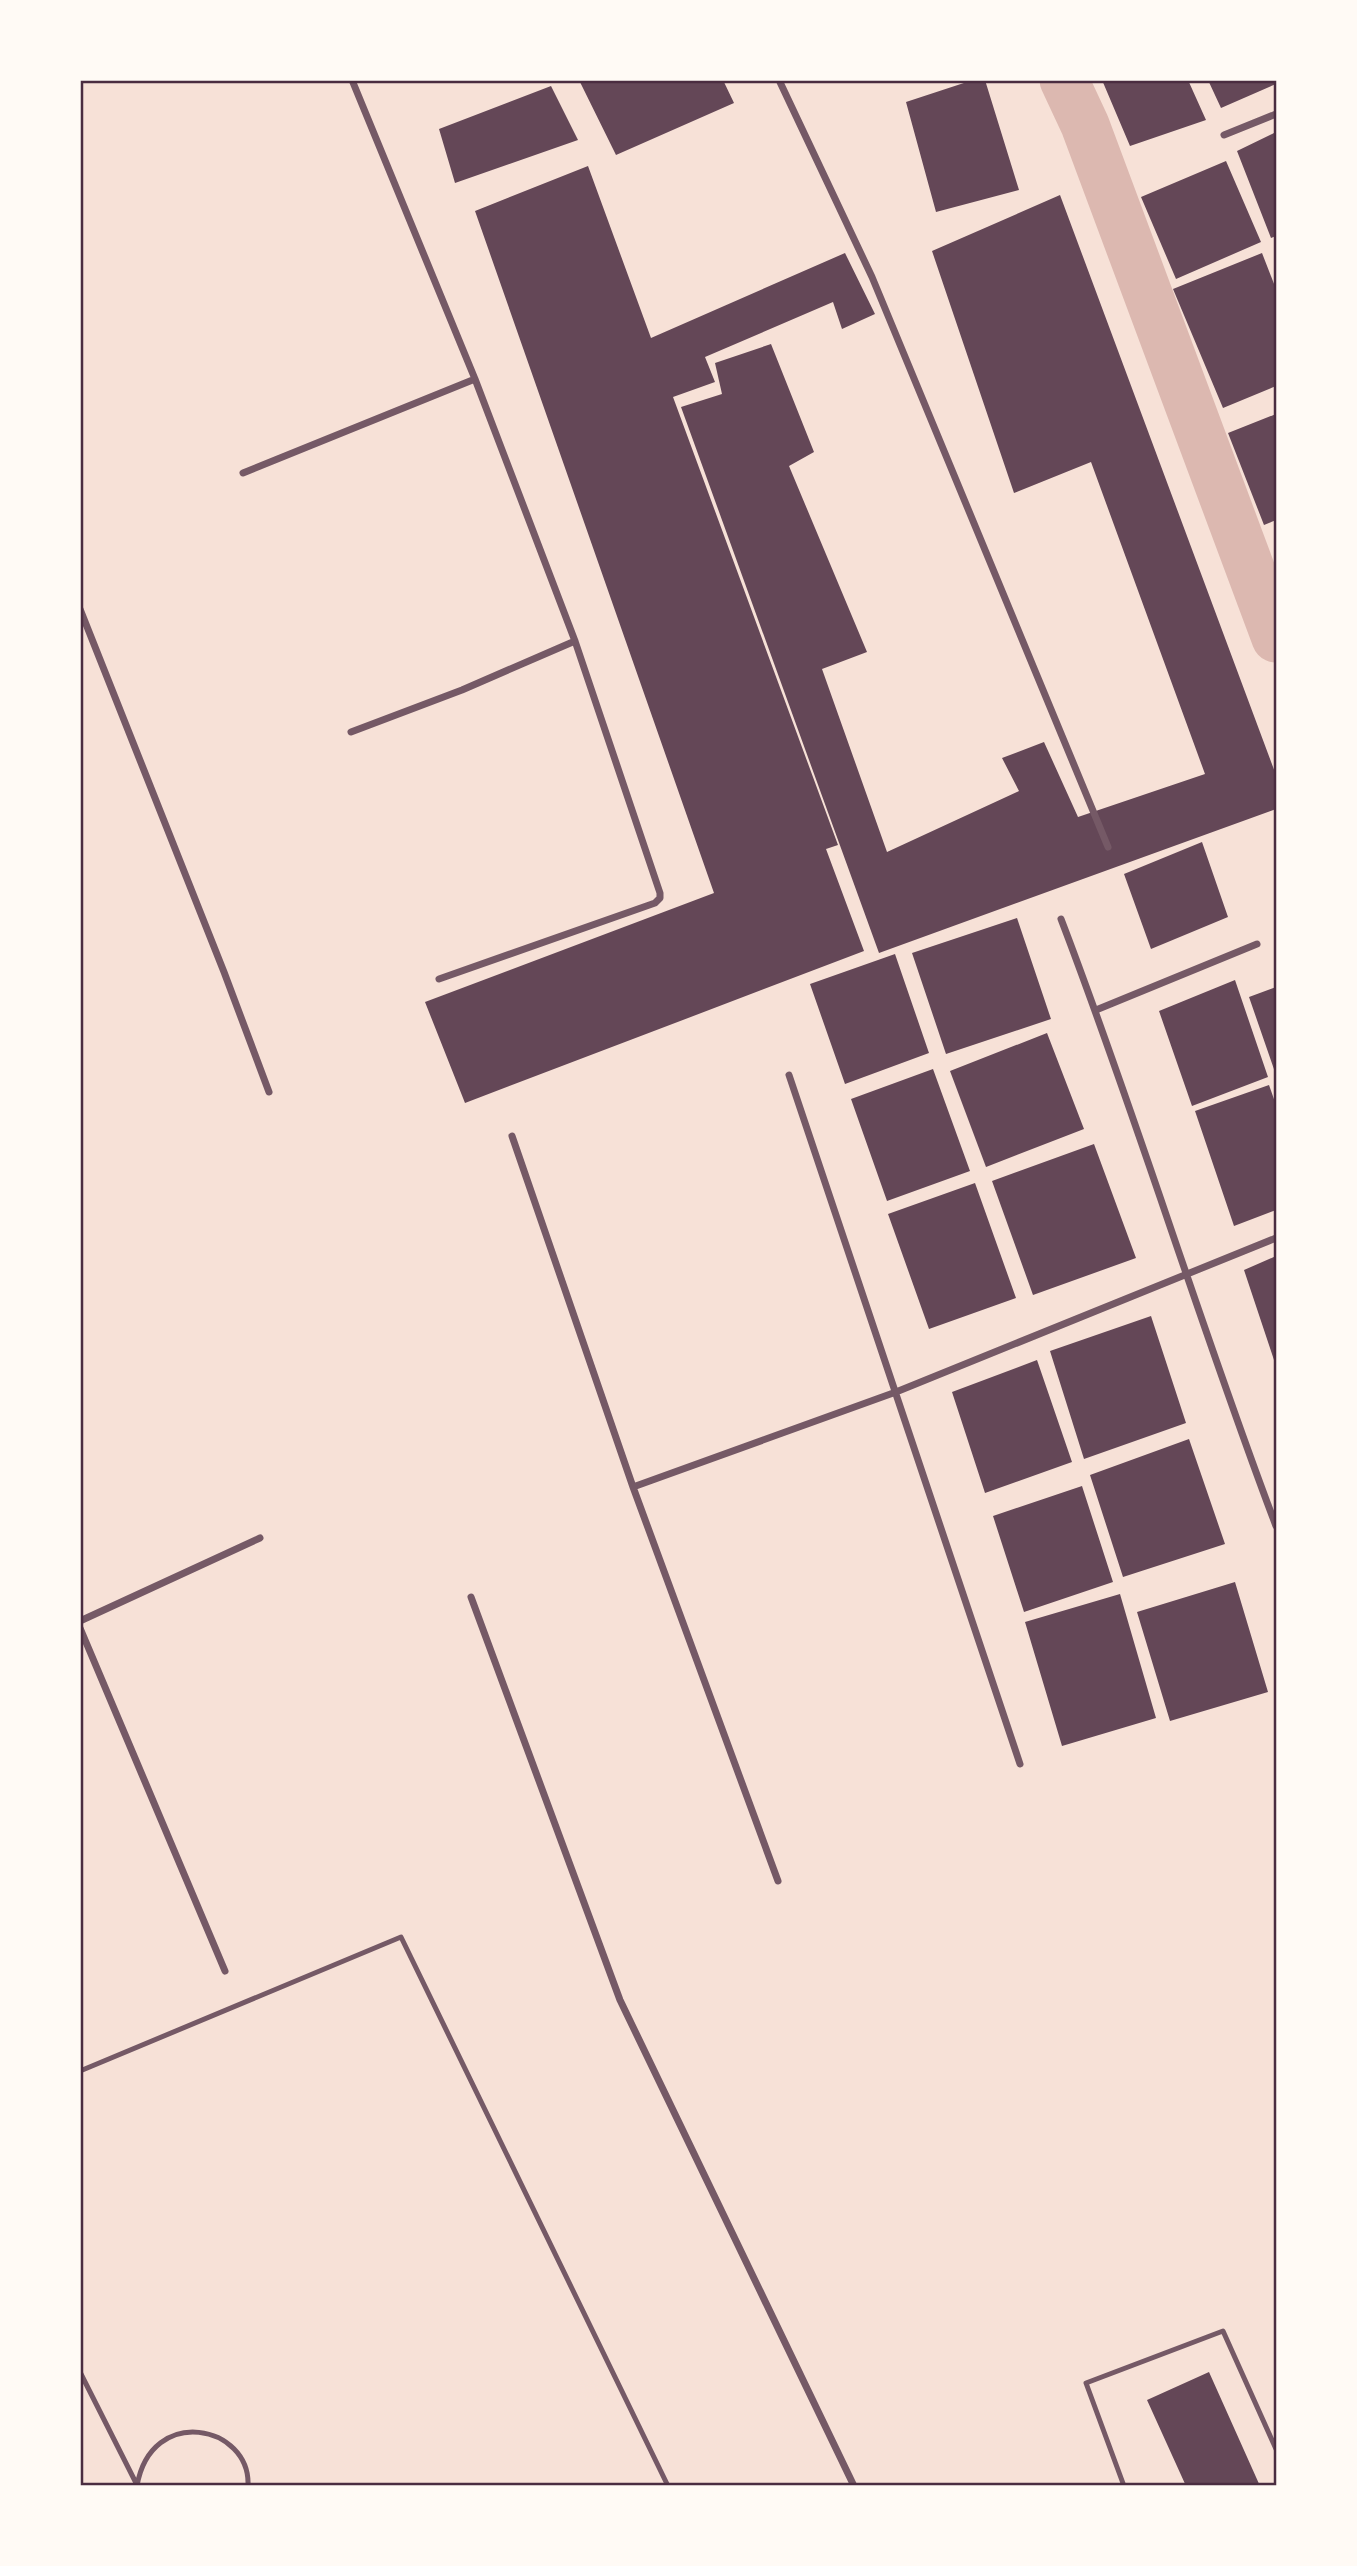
<svg xmlns="http://www.w3.org/2000/svg" width="1357" height="2566" font-family="'Sofia Sans Condensed',sans-serif">
	<rect width="100%" height="100%" fill="#f7e1d7"/>
	<g fill="none" stroke-linecap="round" stroke-linejoin="round">
		<path stroke="#dcb8b0" stroke-width="49" d="M1064,80L1085,125L1276,638"/>
	</g>
	<path fill="#644757" d="M579,80H723L734,103L616,155Z
		M973,80H985L1019,190L936,212L906,102Z
		M1102,80H1188L1206,120L1130,146Z
		M1208,80H1276V84L1221,108Z
		M551,86L578,140L455,183L439,129Z
		M1276,132V236L1271,238L1237,151Z
		M1226,161L1261,242L1176,279L1141,197Z
		M588,166L651,338L845,253L875,314L842,329L833,302L705,357L715,382L673,397L838,845L826,849L864,951L465,1103L425,1002L714,893L475,211Z
		M1060,195L1276,775V809L879,953L681,407L722,394L715,363L771,344L814,452L789,466L867,652L822,669L887,852L1019,791L1002,758L1044,742L1078,817L1205,774L1091,462L1014,493L932,251Z
		M1262,253L1276,289V386L1223,408L1173,289Z
		M1276,414V520L1264,525L1228,433Z
		M1202,842L1228,917L1151,949L1124,874Z
		M1017,918L1051,1019L946,1054L912,953Z
		M895,954L929,1053L845,1084L810,984Z
		M1235,980L1268,1077L1192,1106L1159,1011Z
		M1276,987V1075L1249,997Z
		M1047,1033L1084,1129L986,1167L950,1071Z
		M933,1069L970,1171L887,1201L851,1099Z
		M1269,1085L1276,1105V1210L1234,1226L1195,1111Z
		M1094,1144L1136,1258L1033,1295L992,1181Z
		M975,1183L1016,1298L929,1329L888,1214Z
		M1276,1256V1366L1244,1270Z
		M1151,1316L1186,1423L1084,1459L1050,1351Z
		M1037,1360L1072,1462L985,1493L952,1392Z
		M1189,1439L1225,1544L1123,1577L1090,1475Z
		M1082,1486L1113,1582L1024,1612L993,1516Z
		M1235,1582L1268,1692L1170,1721L1137,1612Z
		M1120,1594L1156,1718L1062,1746L1025,1622Z
		M1209,2372L1260,2486H1186L1147,2400Z"/>
	<g fill="none" stroke-linecap="round" stroke-linejoin="round">
		<path stroke="#755966" stroke-width="5" d="M80,2071L401,1937L668,2486
			M80,2372L137,2485
			M137,2486C151,2404 251,2425 248,2486
			M1124,2486L1086,2383L1223,2331L1276,2449"/>
		<path stroke="#755966" stroke-width="7" d="M352,80L475,379L575,641L660,893V898L655,903L439,979
			M779,80L872,277L1108,847
			M1224,135L1276,114
			M243,473L475,379
			M80,609L224,972L269,1092
			M351,732L462,690L575,641
			M1061,919C1138,1120 1200,1326 1276,1526
			M1096,1010L1257,944
			M789,1075L1020,1764
			M512,1136L633,1487L778,1881
			M633,1487L896,1392L1276,1238
			M471,1597L620,2000L854,2486
			M80,1621L260,1538
			M80,1628L225,1971"/>
	</g>
	<rect width="1357" height="2566" fill="none" stroke="#fffaf5" stroke-width="164"/>
	<rect x="82" y="82" width="1193" height="2402" fill="none" stroke="#4a2c40" stroke-width="2.5"/>
</svg>
